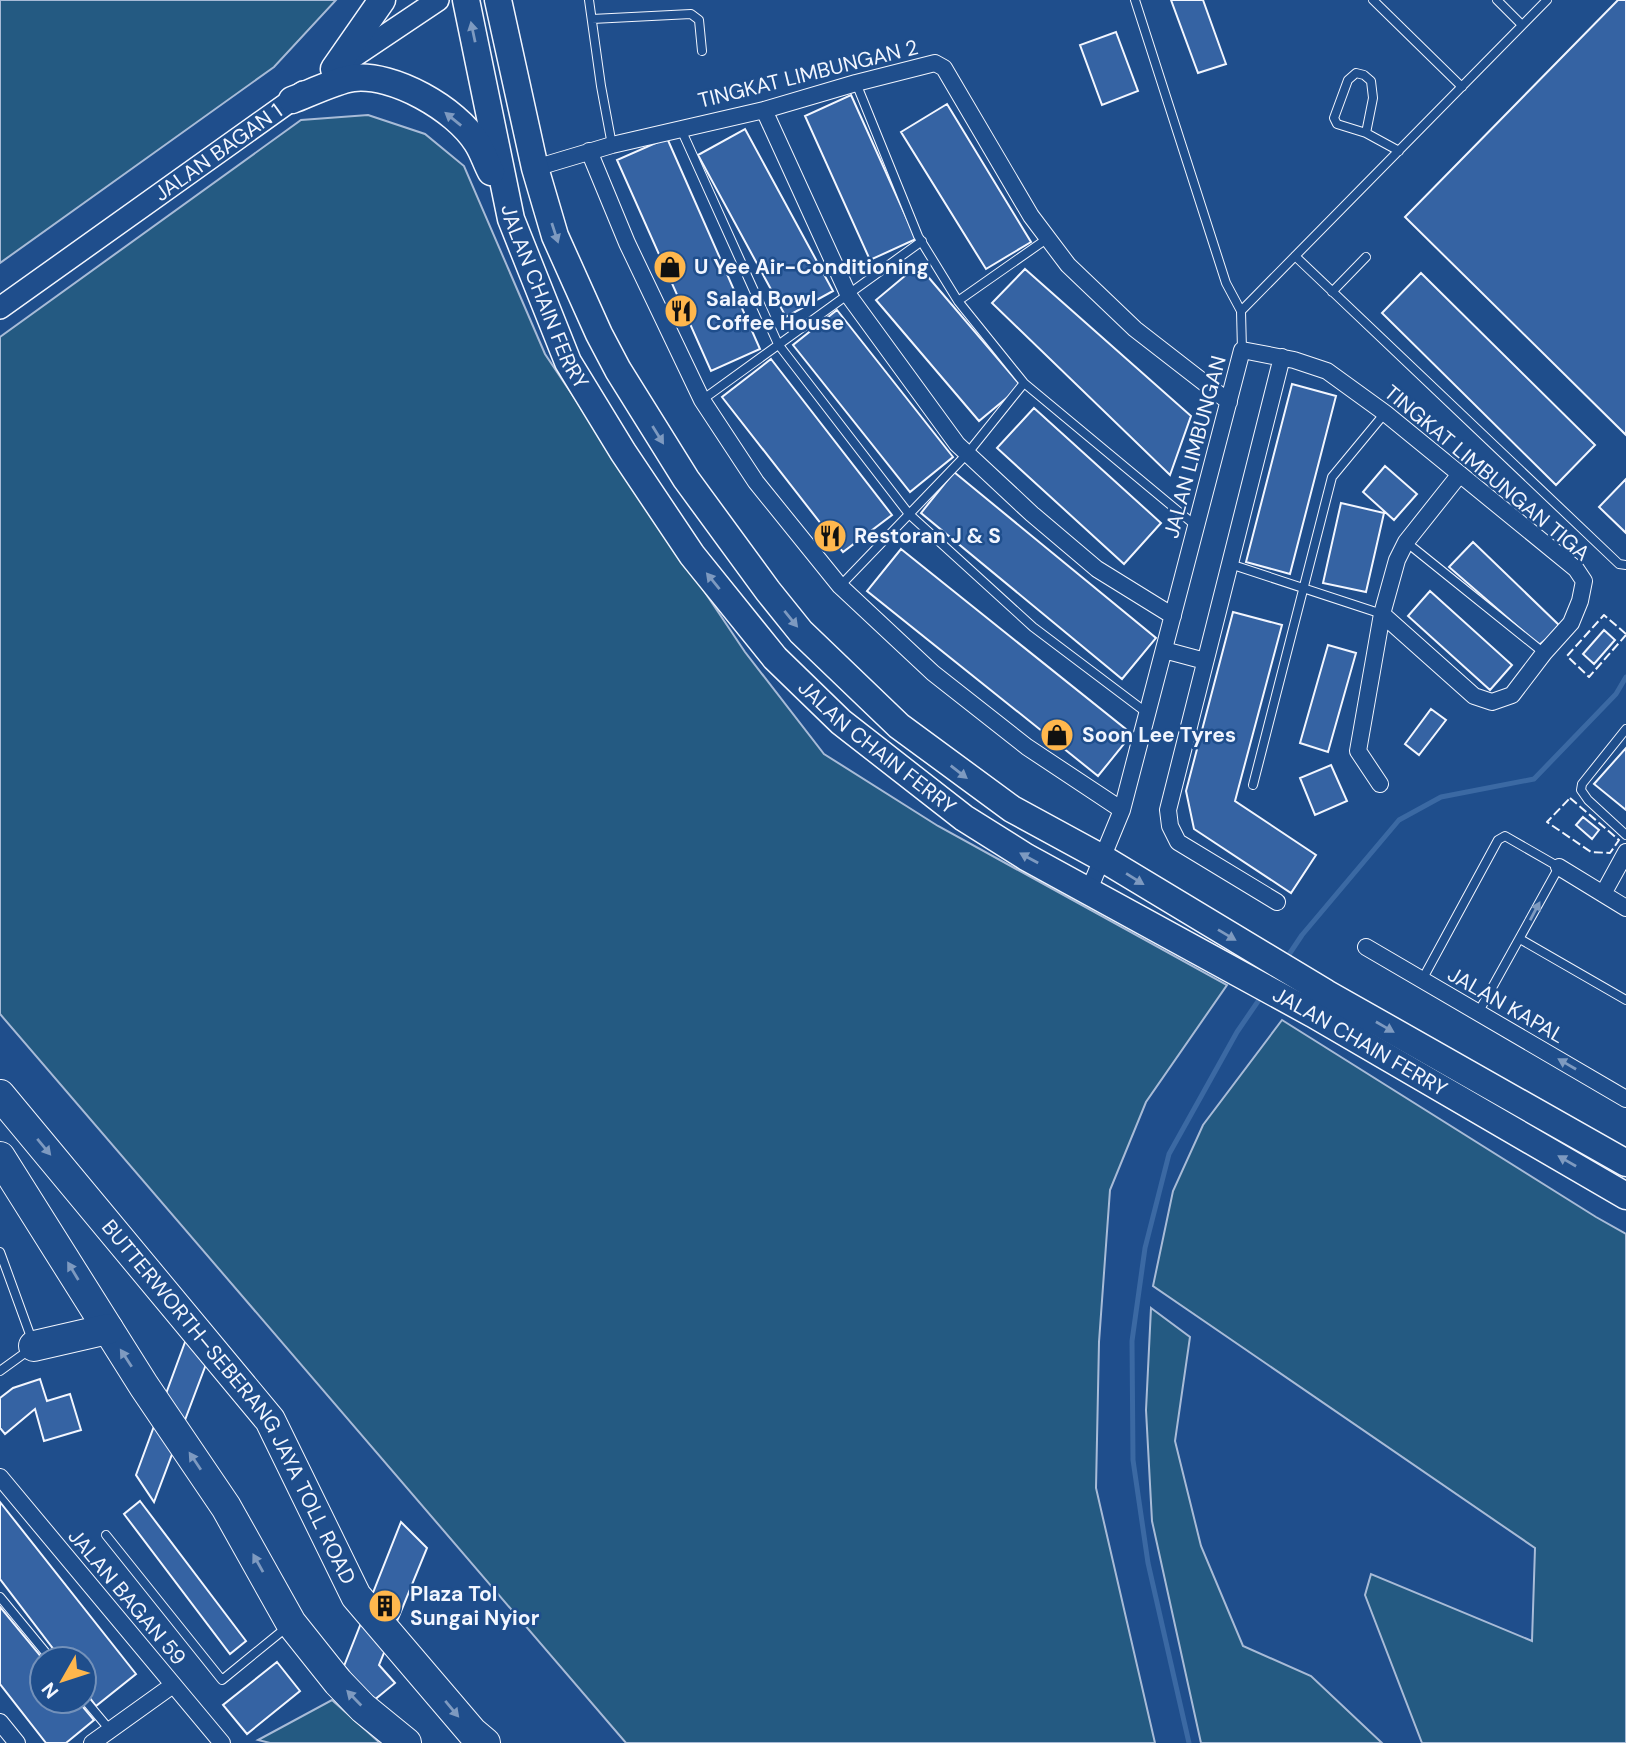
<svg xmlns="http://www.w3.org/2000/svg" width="1626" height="1743" font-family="'DM Sans',sans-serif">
	<rect width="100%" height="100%" fill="#1f4e8c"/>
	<path fill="#245a82" stroke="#a8bbd7" stroke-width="2" d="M0,0H336L274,67L0,263Z
		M368,115L425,134L464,166L545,354L745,652L824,754L938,826L1227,985L1146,1102L1110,1190L1099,1342L1096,1488L1155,1743H626L0,1014V337L301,120Z
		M1282,1020L1596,1217L1626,1234V1743H1422L1365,1595L1371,1574L1532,1641L1535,1548L1153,1286L1173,1191L1203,1125Z
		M1151,1308L1190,1337L1175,1441L1201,1546L1243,1646L1311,1676L1382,1743H1201L1152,1521L1146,1410Z
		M332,1700L380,1743H270L258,1740Z"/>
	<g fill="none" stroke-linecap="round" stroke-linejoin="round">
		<path stroke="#3b69a3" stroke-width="5" d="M1286,959L1302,935L1399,820L1441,797L1534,779L1616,694L1626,677
			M1189,1743L1148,1563L1133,1460L1132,1341L1145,1248L1169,1154L1237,1032L1263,994"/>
	</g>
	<path fill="#3563a3" stroke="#f2f6ff" stroke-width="2" d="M1171,0H1203L1226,64L1198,73Z
		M1618,0H1626V435L1405,217Z
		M1116,32L1138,91L1102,105L1080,45Z
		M851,95L916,239L870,260L805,116Z
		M947,104L1031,242L986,269L901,132Z
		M745,129L833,291L786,317L698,155Z
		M667,138L760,349L711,371L617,160Z
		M918,265L1021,386L979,421L876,300Z
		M1025,269L1191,416L1170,475L992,303Z
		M1421,273L1595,445L1556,485L1382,313Z
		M837,310L953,457L910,492L793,345Z
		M771,359L892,515L843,552L722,397Z
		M1292,384L1336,396L1290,574L1246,562Z
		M1034,408L1161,523L1124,564L997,448Z
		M1385,466L1417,494L1394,520L1363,492Z
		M954,472L1156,638L1122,679L921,513Z
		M1626,479V533L1599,507Z
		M1341,503L1384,513L1366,592L1323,583Z
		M1473,542L1561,627L1539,645L1449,567Z
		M901,549L1132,734L1098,776L867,591Z
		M1430,591L1512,665L1490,690L1408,616Z
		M1233,612L1282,625L1235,801L1316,855L1291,893L1194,829L1186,791Z
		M1604,630L1615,640L1594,664L1583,654Z
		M1328,645L1356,653L1328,752L1300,743Z
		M1431,709L1446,720L1419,755L1405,744Z
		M1626,748V810L1594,784Z
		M1331,765L1347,801L1315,815L1300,778Z
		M1583,817L1599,830L1592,839L1576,825Z
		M188,1334L208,1359L154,1502L136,1475Z
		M40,1379L47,1401L70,1394L81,1430L44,1441L35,1409L5,1434L0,1428V1398L13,1388Z
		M140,1501L246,1641L230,1654L124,1514Z
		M0,1502L136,1674L96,1706L84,1690V1659H61L0,1579Z
		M401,1522L427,1548L379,1665L395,1683L373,1701L344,1666Z
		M0,1607L43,1659L42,1701H78L94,1720L66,1743H46L0,1684Z
		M277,1662L300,1691L247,1734L223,1705Z"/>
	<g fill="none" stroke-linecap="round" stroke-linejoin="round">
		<defs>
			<path id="service" d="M589,0L601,86L612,145
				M1135,0L1226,283L1241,311
				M1373,0L1462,87
				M1497,0L1522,25
				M592,19L691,14L699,20L702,51
				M856,83L918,236L958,301L1024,383L1196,526
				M680,127L778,344L909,514L1033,627L1147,713
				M1366,133L1373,98L1371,81L1364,75L1356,73L1348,80L1334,118L1337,124L1366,133L1399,151
				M1295,256L1619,564L1626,565
				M1332,292L1366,257
				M958,301L1048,238
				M1242,350L1241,311L1547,0
				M702,400L922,241
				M1406,542L1544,653
				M1230,564L1382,614
				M840,586L967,454L1024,383
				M1626,729L1582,784L1581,790L1588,800L1626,835
				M1253,785L1332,477L1385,413
				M1520,939L1626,1000
				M1422,980L1498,840L1505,836L1559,867L1478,1013
				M0,1252L32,1340
				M0,1371L29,1350
				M106,1535L222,1680L287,1627
				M0,1597L51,1659
				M84,1699L110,1730"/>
			<path id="minor" d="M764,110L849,296L957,444L1032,514L1097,569L1173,616
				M589,151L627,243L702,400L756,482L840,586L933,673L1027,747L1122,810
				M535,168L612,145L764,110L856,83L935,63L944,68L1031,216L1068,265L1135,329L1229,402
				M1164,650L1205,661
				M1380,784L1358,751L1382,614L1397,560L1406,542L1460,474
				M1559,867L1626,908
				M1089,890L1122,810L1242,350L1294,360L1327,371L1385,413L1576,569L1584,581L1580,601L1571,623L1544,653L1512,695L1492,702L1474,696L1382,614
				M1603,894L1626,852
				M1277,902L1178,842L1170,826L1168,810L1282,357
				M1366,947L1626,1099
				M0,1477L222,1743
				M0,1722L17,1743
				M92,1743L173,1685"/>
			<g id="tertiary">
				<path d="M341,65L438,0"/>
				<path id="s1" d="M0,308L303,92"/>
			</g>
			<g id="trunk">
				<path id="s2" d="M466,0L511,219L568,362L623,452L692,555L775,658L841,722L964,818L1026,857L1313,1014L1626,1196"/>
				<path d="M498,0L535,168L555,236L599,334L618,370L686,479L768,591L801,632L899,726L1012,809L1102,858L1326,993L1626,1163"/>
				<path d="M334,69L382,0"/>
				<path d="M292,100C308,94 337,80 353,78C393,73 456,109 477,143C483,152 486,163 491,172"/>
			</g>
			<g id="motorway">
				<path id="s3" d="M0,1095L270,1420L356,1596L472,1732L485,1743"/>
				<path d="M0,1157L144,1386L226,1507L291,1623L338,1682L363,1708L406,1743"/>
				<path d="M34,1346L108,1329"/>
			</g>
		</defs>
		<use href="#service" stroke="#f2f6ff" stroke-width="10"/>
		<use href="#minor" stroke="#f2f6ff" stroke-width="18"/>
		<use href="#tertiary" stroke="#f2f6ff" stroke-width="24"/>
		<use href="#trunk" stroke="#f2f6ff" stroke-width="29"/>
		<use href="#motorway" stroke="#f2f6ff" stroke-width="32"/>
		<use href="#service" stroke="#1f4e8c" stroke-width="8"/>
		<use href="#minor" stroke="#1f4e8c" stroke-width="16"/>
		<use href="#tertiary" stroke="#1f4e8c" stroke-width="21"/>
		<use href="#trunk" stroke="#1f4e8c" stroke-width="26"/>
		<use href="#motorway" stroke="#1f4e8c" stroke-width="30"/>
		<path stroke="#f2f6ff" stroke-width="2" stroke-dasharray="9 3.5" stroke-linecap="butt" d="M1626,634L1604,615L1567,656L1589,677L1626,635
			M1570,798L1619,840L1610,853L1591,852L1547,822Z"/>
	</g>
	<defs><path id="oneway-solid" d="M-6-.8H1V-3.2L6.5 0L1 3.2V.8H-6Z" transform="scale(1.75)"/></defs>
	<g fill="#7e9ac0">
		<use href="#oneway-solid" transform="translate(473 32) rotate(-102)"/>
		<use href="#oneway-solid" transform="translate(453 119) rotate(-141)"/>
		<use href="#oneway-solid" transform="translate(555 233) rotate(72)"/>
		<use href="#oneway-solid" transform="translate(658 435) rotate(58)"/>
		<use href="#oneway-solid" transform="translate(713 581) rotate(-129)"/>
		<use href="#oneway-solid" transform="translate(791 619) rotate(51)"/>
		<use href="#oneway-solid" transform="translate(959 772) rotate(38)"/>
		<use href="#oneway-solid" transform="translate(1029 858) rotate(-151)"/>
		<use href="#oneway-solid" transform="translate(1135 879) rotate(32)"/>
		<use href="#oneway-solid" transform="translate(1535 911) rotate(-62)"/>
		<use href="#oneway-solid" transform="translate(1227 935) rotate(31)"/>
		<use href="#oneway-solid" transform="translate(1385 1027) rotate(30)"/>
		<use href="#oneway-solid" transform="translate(1567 1064) rotate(-150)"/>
		<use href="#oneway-solid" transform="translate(44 1147) rotate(50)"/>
		<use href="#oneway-solid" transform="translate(1567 1161) rotate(-150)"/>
		<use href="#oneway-solid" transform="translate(73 1271) rotate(-121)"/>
		<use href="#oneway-solid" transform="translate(126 1358) rotate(-123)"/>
		<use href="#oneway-solid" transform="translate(195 1461) rotate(-124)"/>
		<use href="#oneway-solid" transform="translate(258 1563) rotate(-119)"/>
		<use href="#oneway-solid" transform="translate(354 1698) rotate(-134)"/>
		<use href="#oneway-solid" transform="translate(452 1709) rotate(50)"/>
	</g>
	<defs>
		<symbol id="shop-disc" viewBox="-11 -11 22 22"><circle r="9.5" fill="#ffb74d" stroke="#1f4e8c"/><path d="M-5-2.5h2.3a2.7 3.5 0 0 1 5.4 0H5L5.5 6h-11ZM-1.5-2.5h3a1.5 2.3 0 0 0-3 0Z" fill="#111"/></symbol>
		<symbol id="restaurant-disc" viewBox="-11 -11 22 22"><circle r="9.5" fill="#ffb74d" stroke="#1f4e8c"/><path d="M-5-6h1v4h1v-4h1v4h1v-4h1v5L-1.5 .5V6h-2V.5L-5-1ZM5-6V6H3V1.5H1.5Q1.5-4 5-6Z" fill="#111"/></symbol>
		<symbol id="building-disc" viewBox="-11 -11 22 22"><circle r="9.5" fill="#ffb74d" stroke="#1f4e8c"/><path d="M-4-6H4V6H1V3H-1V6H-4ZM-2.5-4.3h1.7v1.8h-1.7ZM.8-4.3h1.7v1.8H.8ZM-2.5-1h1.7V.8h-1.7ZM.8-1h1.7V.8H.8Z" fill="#111"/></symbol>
	</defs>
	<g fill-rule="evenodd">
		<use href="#shop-disc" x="651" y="248" width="38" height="38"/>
		<use href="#restaurant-disc" x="662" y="292" width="38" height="38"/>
		<use href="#restaurant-disc" x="811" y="517" width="38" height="38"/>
		<use href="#shop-disc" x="1038" y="716" width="38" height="38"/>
		<use href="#building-disc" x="366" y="1587" width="38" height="38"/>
	</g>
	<g text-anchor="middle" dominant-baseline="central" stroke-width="5" stroke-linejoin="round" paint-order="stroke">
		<g font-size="21" fill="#f2f6ff" stroke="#1f4e8c">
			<text transform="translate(808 74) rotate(-14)">TINGKAT LIMBUNGAN 2</text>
			<text stroke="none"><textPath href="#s1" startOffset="268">JALAN BAGAN 1</textPath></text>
			<text stroke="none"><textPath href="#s2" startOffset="308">JALAN CHAIN FERRY</textPath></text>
			<text transform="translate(1195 447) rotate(-75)">JALAN LIMBUNGAN</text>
			<text transform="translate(1487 473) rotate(40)">TINGKAT LIMBUNGAN TIGA</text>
			<text stroke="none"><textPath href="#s2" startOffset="875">JALAN CHAIN FERRY</textPath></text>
			<text transform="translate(1506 1005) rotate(30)">JALAN KAPAL</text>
			<text stroke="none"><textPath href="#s2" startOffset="1442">JALAN CHAIN FERRY</textPath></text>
			<text stroke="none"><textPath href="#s3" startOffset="385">BUTTERWORTH–SEBERANG JAYA TOLL ROAD</textPath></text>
			<text transform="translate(127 1597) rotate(50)">JALAN BAGAN 59</text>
		</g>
		<g font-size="21" font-weight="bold" fill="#f2f6ff" stroke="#1f4e8c" text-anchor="start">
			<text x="694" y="267">U Yee Air-Conditioning</text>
			<text x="706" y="299">Salad Bowl<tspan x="706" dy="24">Coffee House</tspan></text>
			<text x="854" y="536">Restoran J &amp; S</text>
			<text x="1082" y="735">Soon Lee Tyres</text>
			<text x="410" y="1594">Plaza Tol<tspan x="410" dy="24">Sungai Nyior</tspan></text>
		</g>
	</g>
	<g transform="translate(63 1680) rotate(231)"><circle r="33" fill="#1f4e8c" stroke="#7391ba" stroke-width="2"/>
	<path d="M0-5L12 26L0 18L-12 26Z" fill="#ffb74d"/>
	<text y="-10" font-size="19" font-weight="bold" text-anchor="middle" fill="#f2f6ff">N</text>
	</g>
</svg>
